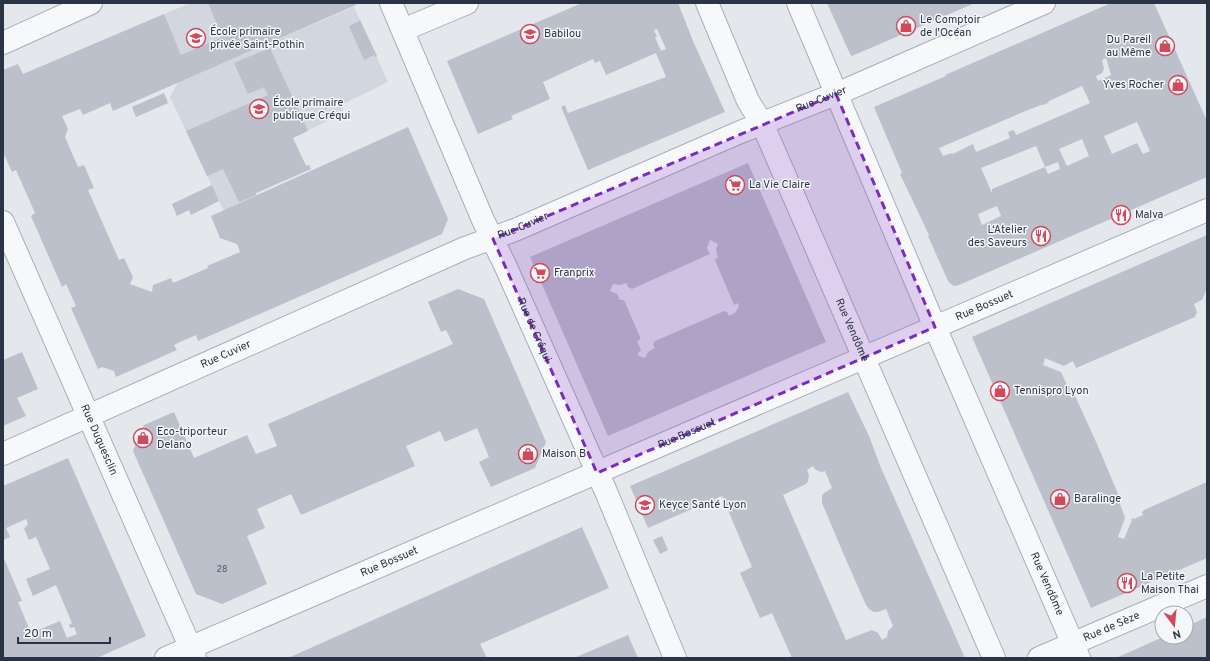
<svg xmlns="http://www.w3.org/2000/svg" width="1210" height="661" font-family="Overpass,sans-serif">
	<rect width="100%" height="100%" fill="#e4e7ec"/>
	<path fill="#d2d6de" d="M191,3H218L241,55L354,7L388,82L343,104V113L293,138L306,166L309,165L311,169L256,193V196L224,211L170,97L178,82L164,14Z"/>
	<path fill="#bbc0ca" fill-rule="evenodd" d="M208,3H355L356,5L113,111L110,103L83,115L80,109L62,116L68,129L65,137L78,167L84,165L94,188L88,190L119,260L124,258L133,277L130,284L152,292L153,285L156,284L171,278L173,283L208,268L207,266L240,252L237,244L220,238L211,216L408,127L448,219L442,234L198,341L196,335L180,342L174,345L177,350L116,377L114,371L102,367L98,369L71,308L76,306L66,284L62,287L31,216L35,213L16,170L12,172L3,152V70L18,64L23,74L164,14L181,55L222,37Z
		M582,3H678L693,41L725,112L588,170L561,107L565,105L568,113L666,77L656,53L606,75L600,61L595,63L593,59L543,82L550,99L511,116L513,119L478,134L447,61ZM657,29L666,49L661,51L655,37H657L654,30Z
		M827,3H975L852,56L850,54Z
		M1111,3H1154L1207,121V177L959,285L954,286L951,284L948,281L928,236L929,235L900,174L902,173L874,107L946,76L945,75ZM1106,58L1111,75L1098,81L1096,76L1102,73L1104,69L1102,60ZM1082,86L1090,103L1016,135L1014,130L1008,132L1010,138L976,152L973,144L953,154L952,153L943,156L939,148L1023,112L1041,105H1043L1048,103L1049,101ZM1137,122L1150,151L1143,154L1137,143L1112,154L1104,136ZM1082,139L1089,156L1067,166L1059,149ZM1036,146L1045,167L1058,162L1060,169L1048,174L1045,167L992,189V193L981,168ZM997,206L1001,216L982,225L978,214Z
		M360,20L377,56L375,57L374,55L364,60L349,26L359,21Z
		M270,48L308,131L293,138L306,166L309,165L311,169L256,193V195L239,202L223,169L207,176L186,131L268,95L264,87L248,94L234,63Z
		M164,93L168,103L136,117L132,107Z
		M748,163L826,342L608,436L530,257ZM710,240L718,244L716,250L718,257L715,260L734,305L738,303L739,306L735,313L729,316L727,312L724,311L655,341L653,344L655,348L648,352L645,358L637,355L641,350L637,341L640,340V337L624,300H620L617,294L610,291L613,284L620,285L626,283L628,287L632,289L710,254L707,248Z
		M212,185L219,201L191,215L189,210L177,216L172,204Z
		M1207,235V288L1202,300L1194,304L1197,312L1195,317L1076,368L1073,361L1064,366L1045,358L1043,365L1061,372L1067,385L1071,387L1097,444L1121,501L1120,504L1125,518L1118,537L1124,539L1132,520L1131,519L1133,518L1134,519L1143,515L1142,512L1144,510L1207,482V558L1091,608L972,337Z
		M458,289L484,299L546,442L535,468L491,487L479,462L489,457L477,428L445,442L440,431L406,446L415,466L301,515L291,494L257,509L265,528L247,536L267,584L222,604L196,594L133,451L144,425L174,412L194,458L247,435L256,454L277,446L268,424L453,344L446,330L441,332L428,302Z
		M22,352L38,389L17,398L26,416L3,426V360Z
		M848,392L869,436L881,468L965,658H792L772,613L760,618L740,573L752,567L722,496L648,528L630,486ZM813,466L815,469L818,471L822,472L825,471L832,488L824,493L822,496V503L844,555L866,605L869,609L874,612H878L886,609L893,626L888,631L887,637L882,640L878,633L872,630L846,640L783,495L806,484L808,481L809,475L807,470Z
		M68,458L146,636L97,658H3V556L22,601L18,602L31,633L60,621L67,638L77,634L74,627L70,628L69,625L72,623L56,585L33,596L26,579L50,569L36,537L29,540L24,529L28,524L26,519L6,528L10,537L3,540V486Z
		M582,527L609,588L480,644L487,658H288Z
		M662,536L668,550L660,554L653,540Z
		M1207,617V658H1116L1163,637H1186V627Z
		M628,635L638,658H574Z"/>
	<g fill="none" stroke-linecap="round" stroke-linejoin="round">
		<defs>
			<g id="minor">
				<path id="s1" d="M391,3L483,220L505,265L607,494L675,658"/>
				<path id="s2" d="M707,3L748,101L762,123L994,658"/>
				<path id="s3" d="M798,3L935,327L1079,658"/>
				<path d="M403,30L467,3"/>
				<path d="M3,43L91,3"/>
				<path id="s4" d="M3,222L195,658"/>
				<path id="s5" d="M3,454L465,248L515,230L738,133L848,89L1044,3"/>
				<path id="s6" d="M166,658L1207,210"/>
				<path id="s7" d="M1039,658L1207,586"/>
			</g>
		</defs>
		<use href="#minor" stroke="#a9aeb7" stroke-width="24"/>
		<use href="#minor" stroke="#f7f8fa" stroke-width="22"/>
	</g>
	<path fill="#7b2cbf" fill-opacity="0.2" stroke="#7b2cbf" stroke-width="3" stroke-dasharray="8 5" stroke-linejoin="round" d="M836,94L935,327L597,473L493,239Z"/>
	<defs>
		<symbol id="shop-ring" viewBox="-11 -11 22 22"><circle r="9.5" fill="#f4f6f9" stroke="#d1495b" stroke-width="1.5"/><path d="M-5-2.5h2.3a2.7 3.5 0 0 1 5.4 0H5L5.5 6h-11ZM-1.5-2.5h3a1.5 2.3 0 0 0-3 0Z" fill="#d1495b"/></symbol>
		<symbol id="school-ring" viewBox="-11 -11 22 22"><circle r="9.5" fill="#f4f6f9" stroke="#d1495b" stroke-width="1.5"/><path d="M0-5L7-2L0 1L-7-2ZM-4 1L0 2.5L4 1V4Q0 6-4 4Z" fill="#d1495b"/></symbol>
		<symbol id="supermarket-ring" viewBox="-11 -11 22 22"><circle r="9.5" fill="#f4f6f9" stroke="#d1495b" stroke-width="1.5"/><path d="M-6-5.5h2.5l.6 2H6L4.5 2H-2.5L-4.4-4H-6ZM-1.5 3.2a1.3 1.3 0 1 0 .1 0ZM3 3.2a1.3 1.3 0 1 0 .1 0Z" fill="#d1495b"/></symbol>
		<symbol id="restaurant-ring" viewBox="-11 -11 22 22"><circle r="9.5" fill="#f4f6f9" stroke="#d1495b" stroke-width="1.5"/><path d="M-5-6h1v4h1v-4h1v4h1v-4h1v5L-1.5 .5V6h-2V.5L-5-1ZM5-6V6H3V1.5H1.5Q1.5-4 5-6Z" fill="#d1495b"/></symbol>
		<symbol id="university-ring" viewBox="-11 -11 22 22"><circle r="9.5" fill="#f4f6f9" stroke="#d1495b" stroke-width="1.5"/><path d="M0-5L7-2L0 1L-7-2ZM-4 1L0 2.5L4 1V4Q0 6-4 4Z" fill="#d1495b"/></symbol>
	</defs>
	<g fill-rule="evenodd">
		<use href="#shop-ring" x="895" y="15" width="22" height="22"/>
		<use href="#school-ring" x="519" y="23" width="22" height="22"/>
		<use href="#school-ring" x="185" y="27" width="22" height="22"/>
		<use href="#shop-ring" x="1154" y="35" width="22" height="22"/>
		<use href="#shop-ring" x="1167" y="74" width="22" height="22"/>
		<use href="#school-ring" x="248" y="98" width="22" height="22"/>
		<use href="#supermarket-ring" x="724" y="174" width="22" height="22"/>
		<use href="#restaurant-ring" x="1110" y="204" width="22" height="22"/>
		<use href="#restaurant-ring" x="1030" y="225" width="22" height="22"/>
		<use href="#supermarket-ring" x="529" y="262" width="22" height="22"/>
		<use href="#shop-ring" x="989" y="380" width="22" height="22"/>
		<use href="#shop-ring" x="132" y="427" width="22" height="22"/>
		<use href="#shop-ring" x="517" y="443" width="22" height="22"/>
		<use href="#shop-ring" x="1049" y="488" width="22" height="22"/>
		<use href="#university-ring" x="634" y="494" width="22" height="22"/>
		<use href="#restaurant-ring" x="1116" y="572" width="22" height="22"/>
	</g>
	<g text-anchor="middle" dominant-baseline="central" stroke-width="3" stroke-linejoin="round" paint-order="stroke">
		<g font-size="9" fill="#4f5766">
			<text x="222" y="569">28</text>
		</g>
		<g font-size="11" fill="#2b3445" stroke="#f4f6f9" text-anchor="start">
			<text x="920" y="20">Le Comptoir<tspan x="920" dy="13">de l'Océan</tspan></text>
			<text x="210" y="32">École primaire<tspan x="210" dy="13">privée Saint-Pothin</tspan></text>
			<text x="544" y="34">Babilou</text>
			<text x="1151" y="40" text-anchor="end">Du Pareil<tspan x="1151" dy="13">au Même</tspan></text>
			<text x="1164" y="85" text-anchor="end">Yves Rocher</text>
			<text x="273" y="103">École primaire<tspan x="273" dy="13">publique Créqui</tspan></text>
			<text x="749" y="185">La Vie Claire</text>
			<text x="1135" y="215">Malva</text>
			<text x="1027" y="230" text-anchor="end">L‘Atelier<tspan x="1027" dy="13">des Saveurs</tspan></text>
			<text x="554" y="273">Franprix</text>
			<text x="1014" y="391">Tennispro Lyon</text>
			<text x="157" y="432">Eco-triporteur<tspan x="157" dy="13">Delano</tspan></text>
			<text x="542" y="454">Maison B</text>
			<text x="1074" y="499">Baralinge</text>
			<text x="659" y="505">Keyce Santé Lyon</text>
			<text x="1141" y="577">La Petite<tspan x="1141" dy="13">Maison Thai</tspan></text>
		</g>
		<g font-size="11" fill="#2b3445" stroke="#f4f6f9">
			<text stroke="none"><textPath href="#s5" startOffset="892">Rue Cuvier</textPath></text>
			<text stroke="none"><textPath href="#s5" startOffset="568">Rue Cuvier</textPath></text>
			<text stroke="none"><textPath href="#s6" startOffset="891">Rue Bossuet</textPath></text>
			<text stroke="none"><textPath href="#s1" startOffset="357">Rue de Créqui</textPath></text>
			<text stroke="none"><textPath href="#s2" startOffset="358">Rue Vendôme</textPath></text>
			<text stroke="none"><textPath href="#s5" startOffset="244">Rue Cuvier</textPath></text>
			<text stroke="none"><textPath href="#s6" startOffset="567">Rue Bossuet</textPath></text>
			<text stroke="none"><textPath href="#s4" startOffset="238">Rue Duguesclin</textPath></text>
			<text stroke="none"><textPath href="#s6" startOffset="243">Rue Bossuet</textPath></text>
			<text stroke="none"><textPath href="#s3" startOffset="632">Rue Vendôme</textPath></text>
			<text stroke="none"><textPath href="#s7" startOffset="79">Rue de Sèze</textPath></text>
		</g>
	</g>
	<rect width="1210" height="661" fill="none" stroke="#2b3445" stroke-width="8"/>
	<g transform="translate(1174 625) rotate(164)"><circle r="19" fill="#f4f6f9" stroke="#a4a8b1"/>
	<path d="M0-3L7 15L0 10L-7 15Z" fill="#d1495b"/>
	<text y="-6" font-size="11" font-weight="bold" text-anchor="middle" fill="#2b3445">N</text>
	</g>
	<path d="M18 637v6h92v-6" fill="none" stroke="#2b3445" stroke-width="2"/>
	<text x="24" y="637" font-size="12" fill="#2b3445" stroke="#f4f6f9" stroke-width="3" paint-order="stroke">20 m</text>
</svg>
